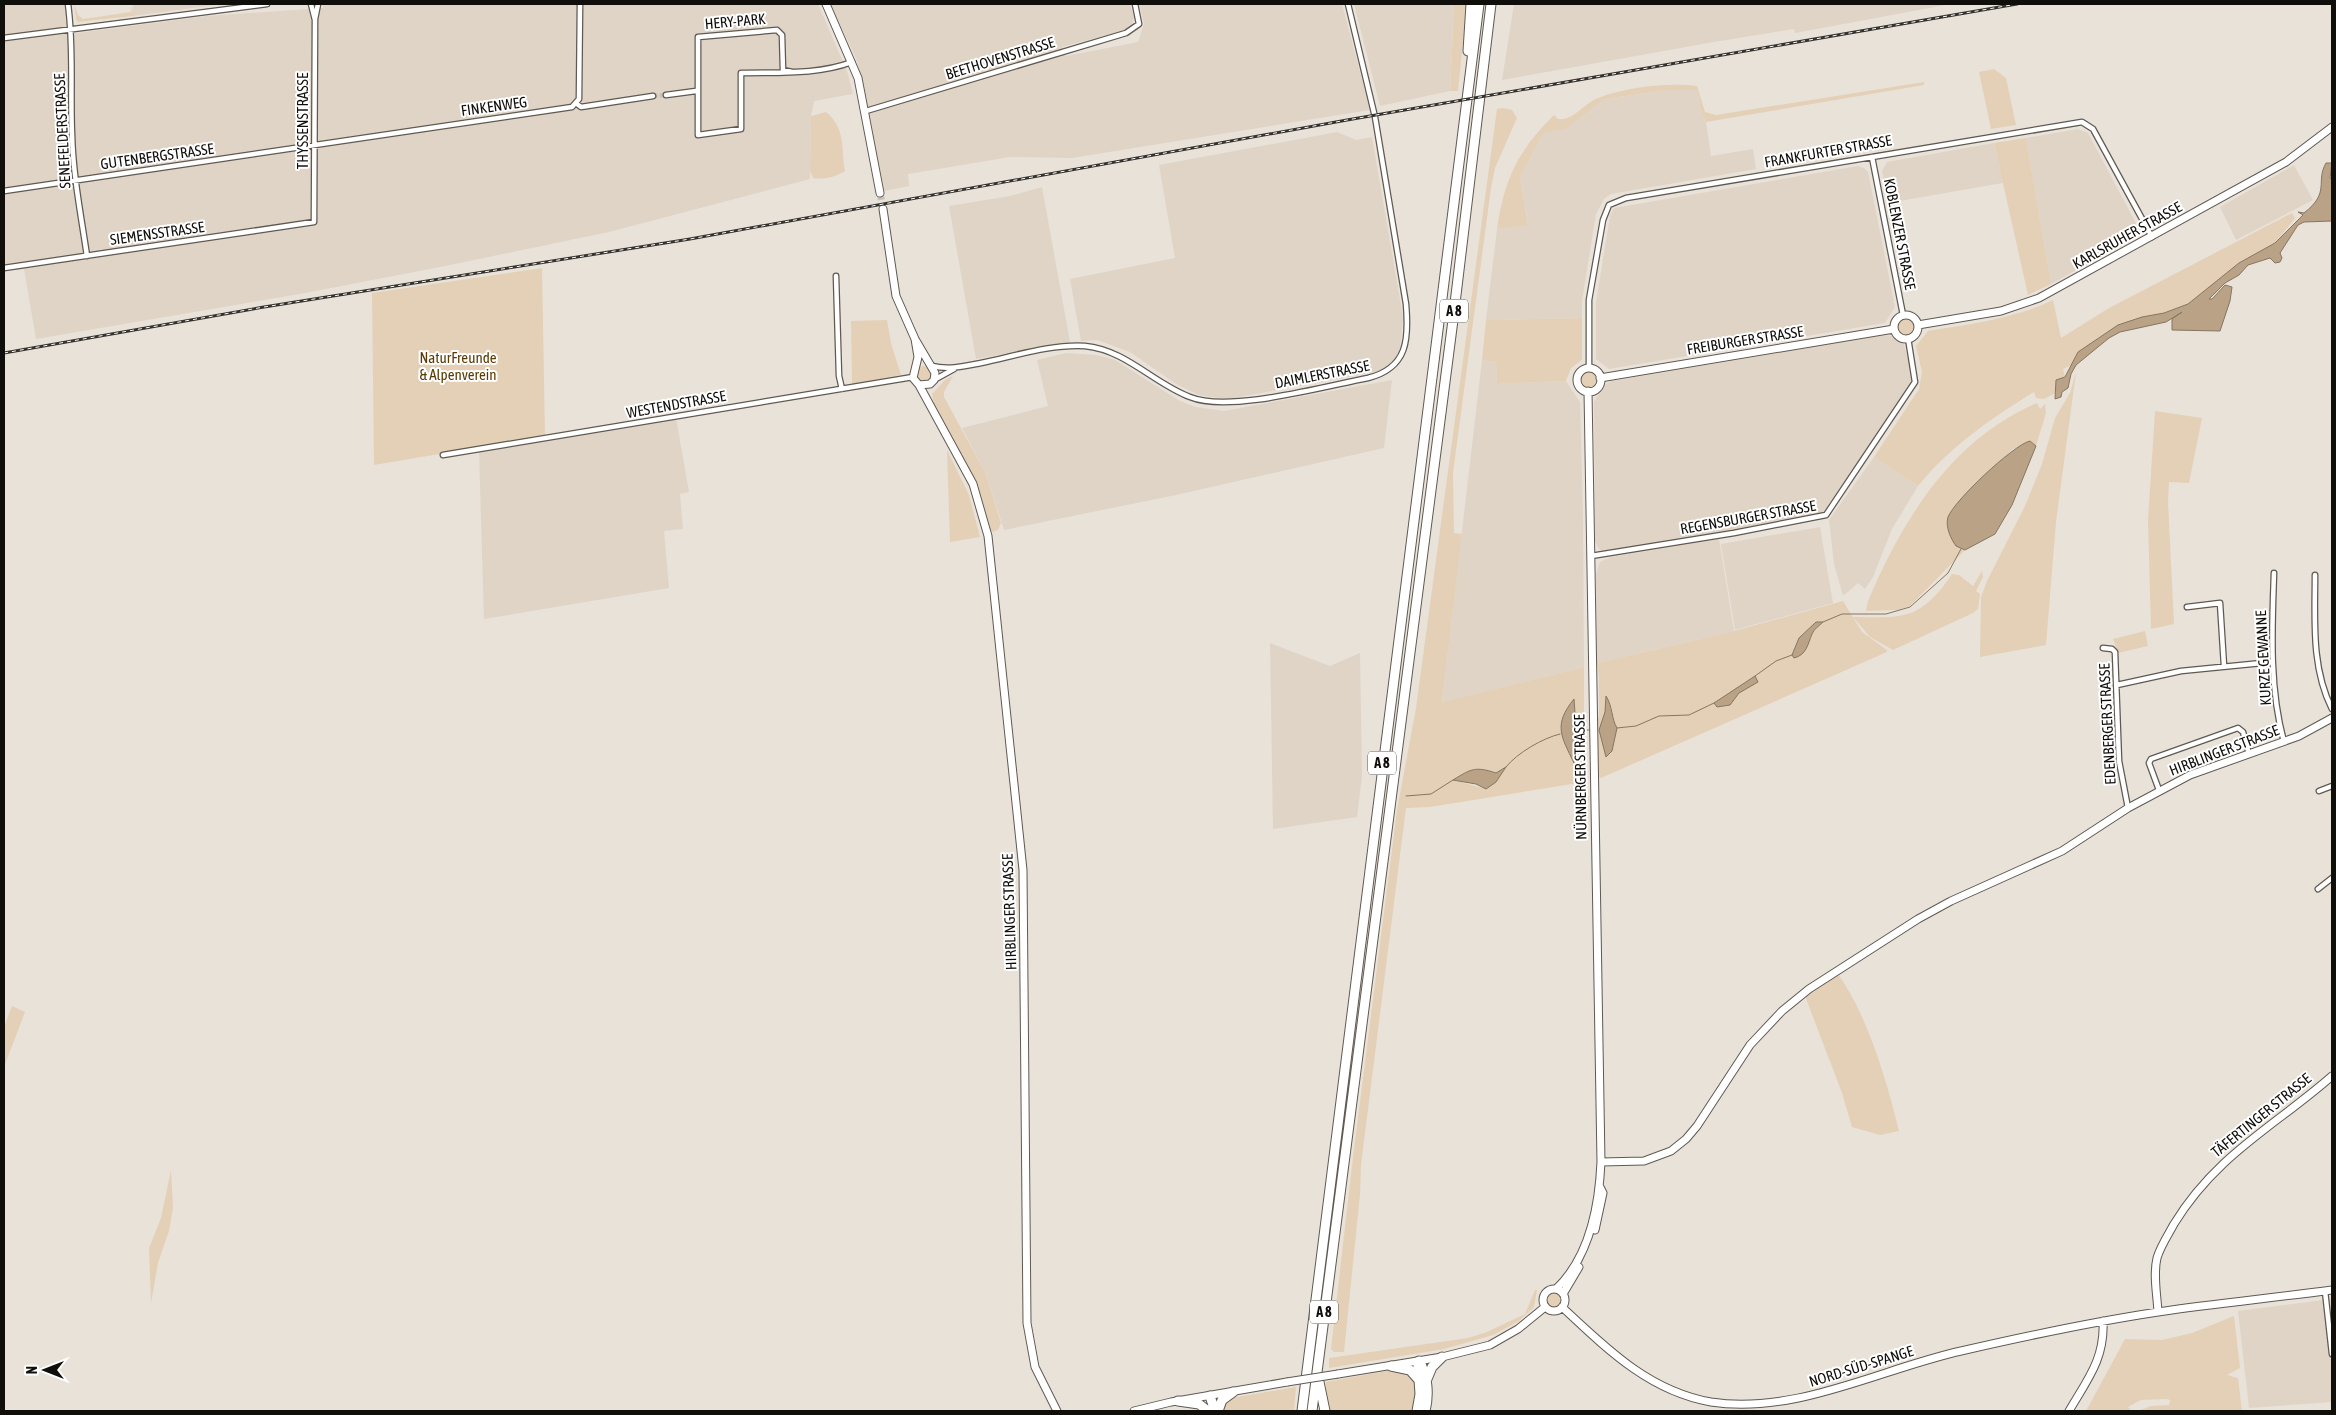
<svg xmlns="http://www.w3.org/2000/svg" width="2336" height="1415" font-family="'Asap Condensed',sans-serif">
	<rect width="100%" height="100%" fill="#e9e2d9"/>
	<path fill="#e0d4c6" d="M4,4H65L69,34L207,16L323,8V4H818L847,71L853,94L814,101L811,116L810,179L609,232L445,266L305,293L36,339L24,269L4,271Z
		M133,4H222L133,16Z
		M830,4H1130L1134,17L1130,29L1062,47L1066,56L1138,42L1144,24L1139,4H1342L1370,110L1072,158L1010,157L908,174L909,186L884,191L861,75L855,56Z
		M1354,4H1454L1450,91L1380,106Z
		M1514,4H1951L1795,33L1794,29L1714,42L1502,80Z
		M1666,90H1697L1701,111L1706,122L1711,156L1753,149L1756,169L1611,194L1604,199L1596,214L1582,301V318L1486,320L1497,229L1528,224L1520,177L1544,133L1566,129L1605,99Z
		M2078,129L2088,133L2139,229L2134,238L2051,284L2026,138Z
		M1337,132L1356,140L1372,137L1403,317L1400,350L1395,360L1387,367L1375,372L1234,398H1219L1199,395L1176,384L1130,352L1097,340L1081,341L1070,279L1175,258L1159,165Z
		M1994,143L2003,183L1888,203L1882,171L1887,162Z
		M2294,165L2313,200L2236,240L2220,207Z
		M1858,166L1864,168L1868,172L1895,307L1885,323L1609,369L1596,359V302L1610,216L1614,208Z
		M1042,187L1070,342L976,359L949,206L1010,196Z
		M1882,335L1893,336L1904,344L1912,374L1911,384L1822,514L1605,552L1599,549L1595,541L1594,402L1604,385L1612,381Z
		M1066,353L1096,355L1115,360L1180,401L1196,407L1224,411L1392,380L1384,448L1176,495L1004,530L986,474L962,428L1048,406L1037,360Z
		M1482,360L1496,362L1497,384L1566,381L1580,402L1583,515L1584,667L1442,702Z
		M676,418L689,492L680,494L683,529L664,531L669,588L484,619L479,451Z
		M1874,457L1918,486L1892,529L1873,577L1865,589L1858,583L1843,596L1834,564L1829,520Z
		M1820,527L1833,603L1735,630L1721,544Z
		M1719,539L1734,631L1597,663L1596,574L1600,562L1611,557Z
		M1270,643L1330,666L1360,653L1362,776L1357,817L1273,829Z
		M2332,1299V1402L2249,1408L2238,1311Z"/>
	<path fill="#e4d0b7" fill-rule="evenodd" d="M74,4L78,15L83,19L131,12L132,4L133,16L78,22L76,19Z
		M1454,4H1467L1458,91H1450Z
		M1994,69L2006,78L2016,125L1991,129L1979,72Z
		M1924,82V85L1706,122L1701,111L1697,90H1666L1605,99L1566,129L1544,133L1520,177L1528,225L1497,229C1504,180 1518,150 1554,115L1558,119C1574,121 1584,103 1598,98C1625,87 1669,82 1697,86L1705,112L1716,115Z
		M1503,108L1512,110L1517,118L1495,168L1491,188L1453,473L1454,533L1462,534L1442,702L1584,667V782L1430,807L1406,808L1361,1165L1360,1195L1344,1352H1334L1331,1349L1353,1157L1397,810L1416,708L1497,109ZM1574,700L1575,713L1583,730L1574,745ZM1504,768L1486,789L1454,780L1483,769L1496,773Z
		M826,112C846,128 841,148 845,171C835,177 825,180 813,178L810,171L811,116Z
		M2026,138L2051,284L2028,295L1994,143Z
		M2292,213L2295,218L2275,243L2239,263L2188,304L2164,313L2142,317L2078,352L2073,364L2063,369L2065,377L2056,380V393L2044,399L2036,398L2034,392C1990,419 1951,446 1918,486L1874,457L1919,389L1922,372L1916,346L1928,331C1971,324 2013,319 2053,300L2061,338L2109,308Z
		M542,268L545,436L374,465L372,293Z
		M1582,318V360L1571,368L1566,381L1497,384L1496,362L1482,360L1486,320Z
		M1898 327a8 8 0 1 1 16 0a8 8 0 1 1-16 0Z
		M887,320L891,343L901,375L852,384L851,321Z
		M916 374a8 8 0 1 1 16 0a8 8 0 1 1-16 0Z
		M1581 380a8 8 0 1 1 16 0a8 8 0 1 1-16 0Z
		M2076,372L2056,522L2046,645L1980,657L1981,597L1987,581L2025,506L2042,464L2055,418L2070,393Z
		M953,376L944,392V397L986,474L1001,523L998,530L993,532L990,529L981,495L970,470L934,404L932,394L945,380Z
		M2037,403L2040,409L2045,404L2046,413L2036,446L2030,441L2013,449L1983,477L1951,510L1947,525L1961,549L1965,550L1910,606L1898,610L1866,611L1868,601C1903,519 1951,440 2037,403Z
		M2155,411L2202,418L2189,483L2169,482L2168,502L2174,624L2151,629L2148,520Z
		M947,450L969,495L980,537L950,542Z
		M1982,571L1983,577L1976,591L1980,594L1978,609L1973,613L1893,650L1870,637L1853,617C1904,618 1921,620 1952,574L1959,575L1973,586Z
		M1843,601L1862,632L1887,650V652L1601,778L1598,776L1597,720L1599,716V678L1597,663L1734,631ZM1816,622L1822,623L1813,632L1799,657L1795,649L1799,638ZM1755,676L1757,682L1739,693L1730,705L1717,707L1715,704ZM1606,697C1618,714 1610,737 1607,756L1599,730L1605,712Z
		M2145,631L2148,646L2118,653L2113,639Z
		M1838,974C1868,1016 1887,1082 1899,1131L1880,1135L1852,1127L1842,1093L1805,996Z
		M12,1006L25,1012L4,1067V1027Z
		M171,1170L173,1208L169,1231L158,1263L151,1303L149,1248L161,1218Z
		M1535,1290H1537L1534,1307L1519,1321L1493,1335L1444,1349L1329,1368V1358L1468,1338L1487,1332L1525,1314Z
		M1545 1300a9 9 0 1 1 18 0a9 9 0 1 1-18 0Z
		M2234,1316L2240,1368L2227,1375L2238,1378L2242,1411H2138L2151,1406L2169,1405L2170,1400L2167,1399L2141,1400L2128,1407L2132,1411H2086L2125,1339L2162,1340L2192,1333Z
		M1391,1370L1407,1373L1418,1383L1416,1411H1329L1326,1400V1382Z
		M1296,1387L1294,1411H1222V1406L1231,1398Z"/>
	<path fill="#b9a286" stroke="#867661" d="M2326,163H2332L2330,178L2332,180V221L2304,222L2298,225L2280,253L2282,258L2280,262L2275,263L2270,258L2248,265L2239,275L2225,283L2209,299H2212L2225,285L2232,287L2230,301L2220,331L2172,330V319L2182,312L2166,322L2120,332L2109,338L2076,365L2071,374L2068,388L2062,392L2061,397L2055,399L2056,380L2065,377L2078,352L2118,325L2142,317L2164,313L2188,304L2239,263L2275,243L2303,215L2298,212L2304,213C2331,192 2315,182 2326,163Z
		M2030,441L2036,446L2012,505L1995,534L1965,550L1956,546C1951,539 1945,527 1948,517C1954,501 2013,445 2030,441Z
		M1816,622H1823C1819,626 1814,629 1812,634C1808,643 1807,655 1794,658L1792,655L1799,638Z
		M1755,676L1758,682L1739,693L1730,705L1717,707L1714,703Z
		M1606,696C1613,707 1611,718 1617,728L1612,751L1606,757L1599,730L1605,712Z
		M1574,699L1575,713L1583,730L1574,745V763C1561,736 1553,725 1574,699Z
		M1506,767L1496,782L1486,789L1476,784L1453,780C1471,769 1475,766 1496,773Z"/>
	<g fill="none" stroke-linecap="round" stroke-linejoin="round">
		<path stroke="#867661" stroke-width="1" d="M1823,622L1842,614H1886L1910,607L1948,573L1961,549
			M1755,676L1776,661L1792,655
			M1617,728L1636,726L1659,716L1689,715L1714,703
			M1583,730H1592
			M1506,767C1517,753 1543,738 1560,734
			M1406,796L1431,794L1453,780"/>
		<path stroke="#c8c2ba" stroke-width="4.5" stroke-dasharray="4.5 2" stroke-linecap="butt" d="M653,96L666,95"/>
		<path stroke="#c8c2ba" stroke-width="7" stroke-dasharray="7 3.5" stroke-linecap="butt" d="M880,193L883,209"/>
		<defs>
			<path id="street" d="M68,4C74,47 70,91 72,134C73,175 81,215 87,256
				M315,19L318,4
				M4,38L267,4
				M792,72L783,70L782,35L777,30L698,37V135L741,129V73C779,72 817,75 852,62
				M666,95L696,91
				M577,104L581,107L653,96
				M866,111L1126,33L1139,24L1135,4
				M1872,157L1903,315
				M4,191L572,107L579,99L580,4
				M4,268L314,222L315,20L311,4
				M836,276L839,376L842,389
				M932,366C949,370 965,366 981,363C1015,356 1051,344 1085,346C1126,350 1153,383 1190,397C1229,413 1325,386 1368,378C1408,368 1409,339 1406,304L1375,117L1348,4
				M1589,368V300L1603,220L1609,205L1626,198L2082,122L2093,129L2152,237
				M934,380L954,369
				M443,455L913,377
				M1591,556L1734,533L1826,515L1915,382L1908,338
				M2274,573C2272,629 2269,687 2284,742
				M2315,575C2315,620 2311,667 2332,709
				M2187,607L2220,603L2224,666
				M2103,648L2112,649L2115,652L2119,761L2128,808
				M2117,685L2181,671L2272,662
				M2159,790L2149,763L2151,759L2238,728L2243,732L2249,754
				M2319,791L2332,786
				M2318,889L2332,878
				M2325,1291L2332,1354"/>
			<path id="secondary" d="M826,4L858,78L880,193
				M883,209L896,296L915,339L935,373L934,380L930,384L919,385
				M1894 327a12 12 0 1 1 24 0a12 12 0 1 1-24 0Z
				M1918,325L2001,311L2039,298L2286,162L2332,127
				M915,339L918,357L913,378L919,385L973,484L988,536L1023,870L1027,1323L1035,1367L1057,1411
				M1577 380a12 12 0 1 1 24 0a12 12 0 1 1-24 0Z
				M1600,378L1894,329
				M1601,1162L1644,1161L1671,1151L1686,1139L1697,1126L1750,1045L1782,1011L1809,989L1918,919L1951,901L2062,851L2128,808L2190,775L2299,736L2332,718
				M1595,1230L1603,1193L1600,1187
				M1543 1300a11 11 0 1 1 22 0a11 11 0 1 1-22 0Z
				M1556,1289C1590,1257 1599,1207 1601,1162L1588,391
				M1563,1294L1579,1267
				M1562,1307C1607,1349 1649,1391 1711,1402C1796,1415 1880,1369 1961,1351C2026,1336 2092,1322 2158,1312C2216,1303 2274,1298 2332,1290
				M2158,1312C2157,1294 2153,1275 2157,1258C2160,1247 2168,1235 2174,1224C2216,1155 2275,1126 2332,1076
				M1338,1374L1442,1357L1490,1345L1518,1329L1545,1307
				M1134,1411L1171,1402L1287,1382
				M2069,1411C2087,1380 2105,1359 2103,1321"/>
			<path id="highway" d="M1468,51L1471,4
				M1419,1361C1428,1375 1429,1396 1425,1411
				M1391,1366L1410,1370L1418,1379
				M1318,1377L1325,1411
				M1427,1379L1432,1367L1442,1357
				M1210,1396L1215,1411
				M1178,1401L1199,1404L1208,1411
				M1218,1411L1222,1400L1233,1392
				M1302,1411L1479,4
				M1312,1411L1453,320L1491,4
				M1417,1411L1420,1394L1418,1366"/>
		</defs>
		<use href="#street" stroke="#5f5952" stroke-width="7"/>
		<use href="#secondary" stroke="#5f5952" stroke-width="9"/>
		<use href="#highway" stroke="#5f5952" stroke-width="11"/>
		<use href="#street" stroke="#fff" stroke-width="4.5"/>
		<use href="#secondary" stroke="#fff" stroke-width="7"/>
		<use href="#highway" stroke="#fff" stroke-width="9"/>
		<defs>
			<path id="rail" d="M4,353L264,307L690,239L1347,120L2017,4"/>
		</defs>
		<use href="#rail" stroke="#35322e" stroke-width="3"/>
		<use href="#rail" stroke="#fff" stroke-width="1" stroke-dasharray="4" stroke-linecap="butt"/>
		<defs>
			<path id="secondary-bridge" d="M1287,1382L1338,1374"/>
		</defs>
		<use href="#secondary-bridge" stroke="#5f5952" stroke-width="9" stroke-linecap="butt"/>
		<use href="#secondary-bridge" stroke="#fff" stroke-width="7"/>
	</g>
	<g text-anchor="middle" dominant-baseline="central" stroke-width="4" stroke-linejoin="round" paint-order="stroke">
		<g fill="#fff" stroke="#585654" stroke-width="1">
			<rect x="1440" y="299.5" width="28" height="23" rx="4"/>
			<rect x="1368" y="751.5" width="28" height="23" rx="4"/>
			<rect x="1310" y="1300.5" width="28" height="23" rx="4"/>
		</g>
		<g font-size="14" font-weight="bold" fill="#100e0b">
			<text x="1454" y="311">A 8</text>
			<text x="1382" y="763">A 8</text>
			<text x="1324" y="1312">A 8</text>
		</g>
		<g font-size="15" fill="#100e0b" stroke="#fff">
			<text transform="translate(735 21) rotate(-5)">HERY-PARK</text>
			<text transform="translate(1000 58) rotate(-17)">BEETHOVENSTRASSE</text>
			<text transform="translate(494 106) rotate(-8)">FINKENWEG</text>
			<text transform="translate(302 121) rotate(-90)">THYSSENSTRASSE</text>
			<text transform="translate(62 131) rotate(-93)">SENEFELDERSTRASSE</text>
			<text transform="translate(1828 151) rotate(-10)">FRANKFURTER STRASSE</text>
			<text transform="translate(157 156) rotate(-8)">GUTENBERGSTRASSE</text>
			<text transform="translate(157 233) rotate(-8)">SIEMENSSTRASSE</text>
			<text transform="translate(1900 234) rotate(79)">KOBLENZER STRASSE</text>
			<text transform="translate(2127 235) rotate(-29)">KARLSRUHER STRASSE</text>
			<text transform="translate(1745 340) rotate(-9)">FREIBURGER STRASSE</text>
			<text transform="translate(1322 374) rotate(-11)">DAIMLERSTRASSE</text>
			<text transform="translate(676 404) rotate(-10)">WESTENDSTRASSE</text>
			<text transform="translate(1748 517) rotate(-10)">REGENSBURGER STRASSE</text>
			<text transform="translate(2263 658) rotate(-93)">KURZE GEWANNE</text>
			<text transform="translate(2107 724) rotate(-93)">EDENBERGER STRASSE</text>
			<text transform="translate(2224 750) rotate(-21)">HIRBLINGER STRASSE</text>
			<text transform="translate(1580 777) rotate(-91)">NÜRNBERGER STRASSE</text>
			<text transform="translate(1009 912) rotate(-92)">HIRBLINGER STRASSE</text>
			<text transform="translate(2261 1115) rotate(-39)">TÄFERTINGER STRASSE</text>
			<text transform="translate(1861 1366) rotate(-17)">NORD-SÜD-SPANGE</text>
		</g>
		<g font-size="15" fill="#5b3b05" stroke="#fff">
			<text x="458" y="357">NaturFreunde<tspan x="458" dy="17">&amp; Alpenverein</tspan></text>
		</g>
	</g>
	<rect width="2336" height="1415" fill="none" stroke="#100e0b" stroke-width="10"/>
	<g transform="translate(45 1370) rotate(270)" stroke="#ffffff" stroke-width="4" paint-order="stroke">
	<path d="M0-4L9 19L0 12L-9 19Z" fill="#100e0b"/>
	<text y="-8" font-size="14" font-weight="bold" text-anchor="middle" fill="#100e0b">N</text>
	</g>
</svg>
